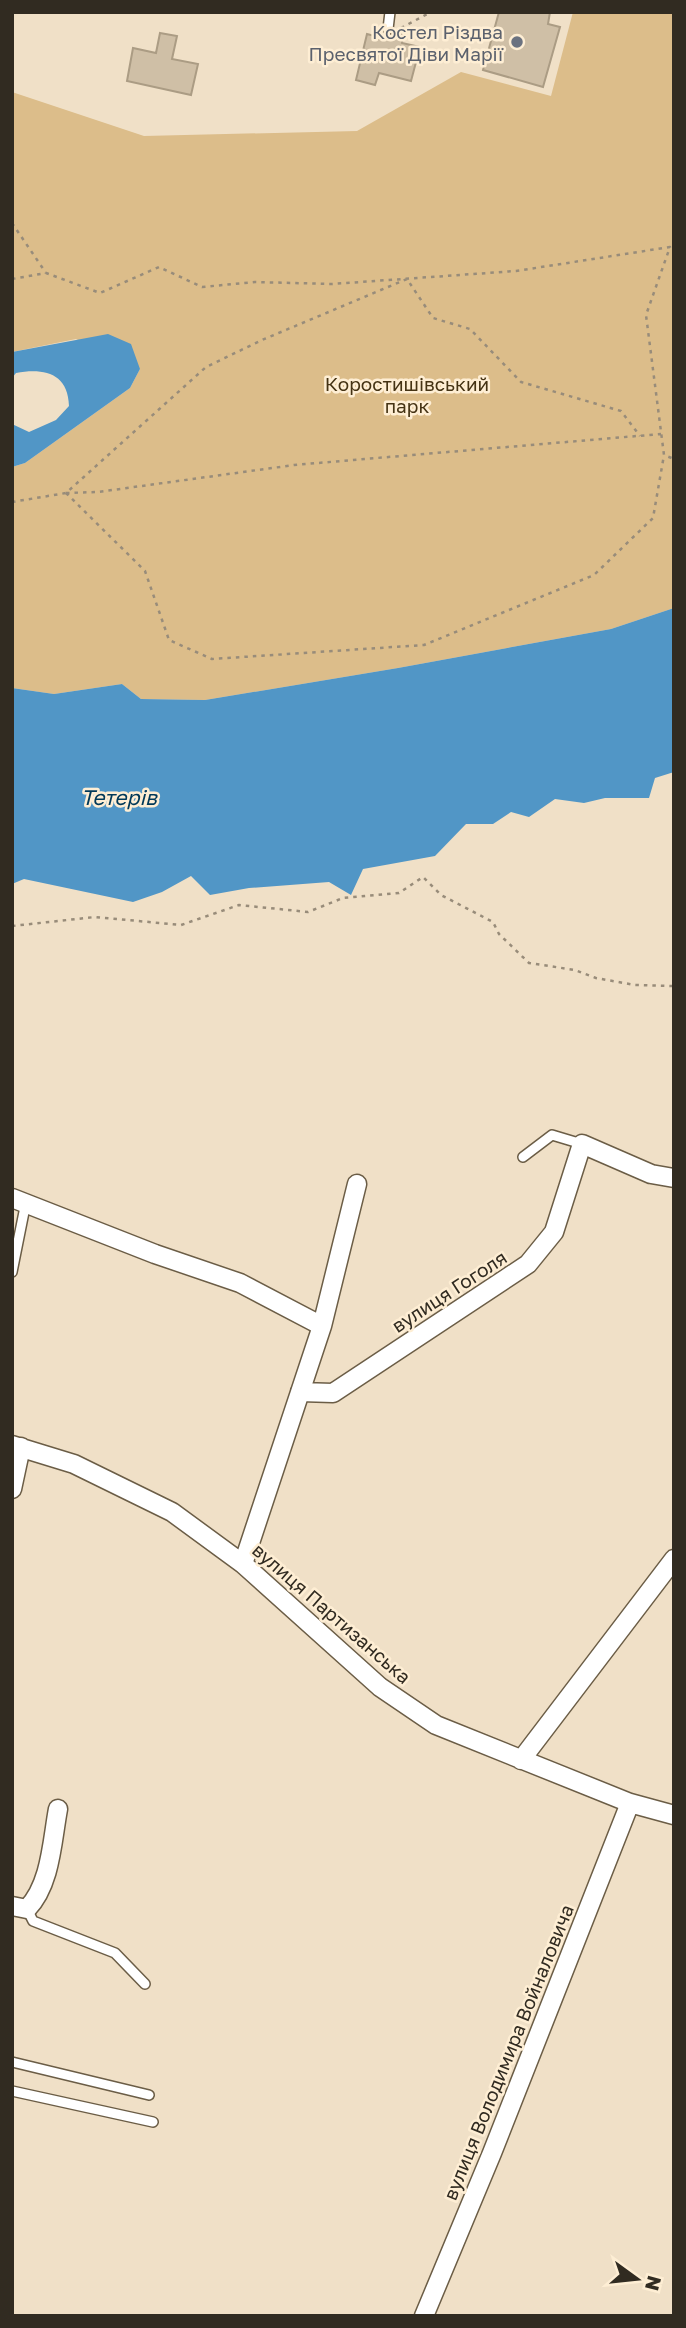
<svg xmlns="http://www.w3.org/2000/svg" width="686" height="2328" font-family="'Golos Text',sans-serif">
	<rect width="100%" height="100%" fill="#f0e0c7"/>
	<path fill="#dcbd8a" d="M573,12H674V608L611,629L398,668L205,700L141,699L122,684L54,694L12,688V467L25,463L130,388L140,369L76,339L12,352V92L144,136L357,131L461,72L551,96Z"/>
	<path fill="#5196c6" d="M108,334L131,344L140,369L130,388L25,463L12,467V424L29,432L56,420L69,406C68,373 44,368 16,373L12,378V352Z
		M674,608V772L655,778L649,798H605L584,803L555,799L529,817L511,812L493,824H466L435,856L363,869L351,895L329,882L249,888L210,895L191,876L162,892L133,902L24,879L12,884V688L54,694L122,684L141,699L205,700L398,668L611,629Z"/>
	<path fill="#cfbfa6" stroke="#ab9c84" stroke-width="2" d="M499,12H550L548,24L560,27L543,87L483,70Z
		M160,33L177,36L172,59L198,64L191,95L127,81L133,48L156,53Z
		M394,33L403,35L402,43L420,47L411,81L379,73L375,85L356,80L367,34L386,39V36Z"/>
	<g fill="none" stroke-linecap="round" stroke-linejoin="round">
		<defs>
			<path id="lane" d="M388,29L390,12
				M523,1157L552,1135L582,1144
				M12,1272L26,1202
				M27,1909L33,1921L115,1953L145,1984
				M12,2062L149,2095
				M12,2091L153,2122"/>
			<path id="street" d="M12,1198L155,1254L240,1283L322,1326L243,1564
				M322,1326L357,1184
				M300,1392L333,1393L528,1264L554,1232L582,1144L651,1174L674,1178
				M12,1445L74,1464L172,1512L243,1564L380,1687L436,1725L630,1803L674,1815
				M12,1489L21,1447
				M521,1760L674,1559
				M12,1906L27,1909C51,1884 52,1841 58,1809
				M424,2316L492,2153L630,1803"/>
		</defs>
		<use href="#lane" stroke="#6b5d46" stroke-width="12"/>
		<use href="#street" stroke="#6b5d46" stroke-width="21"/>
		<path stroke="#988c7a" stroke-width="2.5" stroke-dasharray="3.5 5" stroke-linecap="butt" d="M401,28L431,12
			M12,223L46,273
			M12,279L46,273L100,293L159,267L202,287L255,282L332,284L516,271L670,247L646,315L664,455L674,459
			M66,493L145,571L169,640L212,659L424,645L594,575L653,518L664,455
			M66,493L98,492L294,465L661,434
			M12,502L66,493L206,367L262,340L407,279L433,318L470,329L521,382L621,411L640,436
			M12,926L95,917L181,925L239,905L308,912L343,898L399,893L423,877L441,895L493,922L499,934L529,963L575,970L596,978L635,985L674,986"/>
		<use href="#lane" stroke="#fff" stroke-width="9"/>
		<use href="#street" stroke="#fff" stroke-width="18"/>
	</g>
	<circle fill="#6b7280" stroke="#feeed4" stroke-width="2.5" cx="517" cy="42" r="7"/>
	<g text-anchor="middle" dominant-baseline="central" stroke-width="5" stroke-linejoin="round" paint-order="stroke">
		<g font-size="19" fill="#5b616d" stroke="#feeed4" text-anchor="end">
			<text x="503" y="31">Костел Різдва<tspan x="503" dy="22">Пресвятої Діви Марії</tspan></text>
		</g>
		<g font-size="19" fill="#453314" stroke="#feeed4">
			<text x="407" y="383">Коростишівський<tspan x="407" dy="22">парк</tspan></text>
		</g>
		<g font-size="19" fill="#312b21" stroke="#feeed4">
			<text transform="translate(449 1291) rotate(-33)">вулиця Гоголя</text>
			<text transform="translate(332 1613) rotate(41)">вулиця Партизанська</text>
			<text transform="translate(508 2052) rotate(-68)">вулиця Володимира Войналовича</text>
		</g>
		<g font-size="21" font-style="italic" fill="#003959" stroke="#feeed4">
			<text x="119" y="797">Тетерів</text>
		</g>
	</g>
	<rect width="686" height="2328" fill="none" stroke="#312b21" stroke-width="28"/>
	<g transform="translate(637 2279) rotate(105)" stroke="#feeed4" stroke-width="5" paint-order="stroke">
	<path d="M0-5L12 26L0 18L-12 26Z" fill="#312b21"/>
	<text y="-10" font-size="19" font-weight="bold" text-anchor="middle" fill="#312b21">N</text>
	</g>
</svg>
